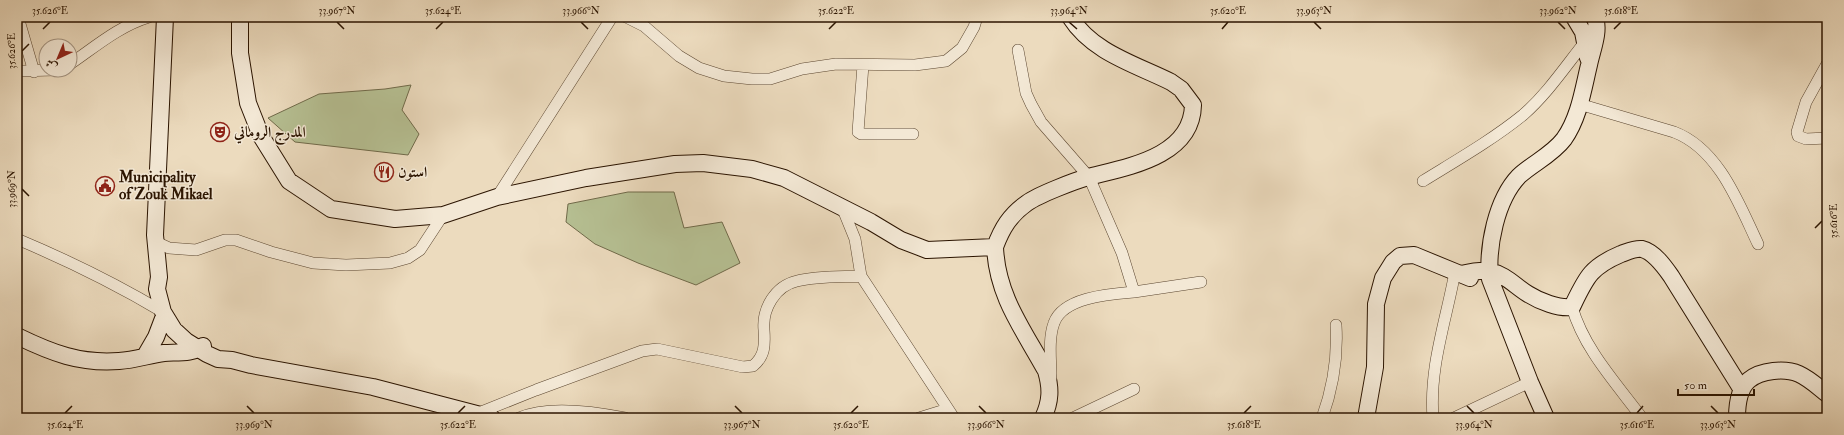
<svg xmlns="http://www.w3.org/2000/svg" width="1844" height="435" font-family="'IM FELL Double Pica',Amiri,serif">
	<rect width="100%" height="100%" fill="#ecdbbe"/>
	<filter id="stains"><feTurbulence type="fractalNoise" baseFrequency=".005" numOctaves="4"/><feColorMatrix values="0 0 0 0 .2 0 0 0 0 .09 0 0 0 0 .02 0 0 0 .5 -.17"/></filter>
	<radialGradient id="worn" r=".72"><stop offset=".6" stop-color="#630" stop-opacity="0"/><stop offset="1" stop-color="#630" stop-opacity=".3"/></radialGradient>
	<path fill="#b6c093" stroke="#706a4a" d="M411,85L402,110L419,134L408,155L295,142L268,118L319,94L385,89Z
		M628,192H674L684,228L722,222L740,263L696,285L638,263L595,244L566,222L568,204Z"/>
	<g fill="none" stroke-linecap="round" stroke-linejoin="round">
		<defs>
			<path id="street" d="M18,17L34,72
				M626,17L644,26L679,56L699,68L724,76L752,79H770L802,69L836,64L915,65L946,61L962,48L974,27L977,17
				M1018,50L1026,93L1031,104L1041,122L1089,177L1122,253L1134,292C1111,294 1063,297 1054,323C1048,339 1051,361 1051,378
				M70,64C95,47 119,26 149,17
				M1827,64L1806,102L1797,132L1798,136L1806,139L1827,138
				M863,65L858,132L861,134H913
				M17,71L54,70
				M1579,104L1674,132C1719,149 1739,204 1758,244
				M1423,181C1457,160 1492,140 1523,115C1547,94 1565,67 1585,42
				M497,197L612,17
				M842,207L855,239L861,276L954,418
				M17,239C67,260 116,284 163,312
				M156,242L169,248L196,250L225,240H236L271,252L313,263L346,265L390,263L408,258L420,250L443,215
				M1134,292L1201,282
				M1572,307C1584,349 1616,383 1642,418
				M476,414L536,390L642,351L657,349L743,367L753,366C765,356 765,345 764,330C762,309 775,286 797,281C816,276 841,277 861,276
				M519,418C548,405 595,412 625,418
				M919,418L948,409
				M1073,418L1134,389
				M1322,418C1333,388 1338,358 1336,325
				M1433,418C1429,367 1446,321 1455,272
				M1454,418L1530,382"/>
			<path id="secondary" d="M165,17L155,235L159,277L157,289L163,312L174,330L186,341L207,354L218,359L232,360L251,365L373,387L492,418
				M240,17V53L248,103L261,136L289,181L331,209L395,219L443,215L497,197L586,178L675,164L703,163L752,169L784,178L871,222L901,240L927,250L995,247C997,296 1023,329 1046,371C1051,388 1051,401 1043,418
				M1574,17L1583,32L1588,58
				M995,247C1002,228 1010,215 1027,203C1038,195 1074,181 1088,177C1127,167 1192,157 1193,105L1181,89L1171,82C1135,64 1093,53 1070,17
				M1461,274C1470,272 1480,270 1489,271C1505,274 1515,286 1528,294C1539,301 1559,309 1572,307C1586,278 1590,267 1621,254C1627,252 1635,248 1642,249C1654,252 1664,266 1671,276L1742,390
				M17,336C52,353 80,364 119,361C135,360 149,355 164,353C176,352 193,354 203,346
				M145,356L156,337L164,316
				M1366,418L1375,367L1376,304L1383,278L1393,262L1400,256L1414,255L1470,278
				M1546,418L1530,382L1490,279C1487,247 1496,200 1519,176C1533,163 1552,155 1564,139C1579,118 1583,90 1589,65C1592,50 1600,32 1595,17
				M1737,418C1737,406 1738,389 1749,380C1761,370 1785,368 1799,374C1810,379 1818,387 1827,394"/>
		</defs>
		<use href="#street" stroke="#5b4630" stroke-width="12"/>
		<use href="#secondary" stroke="#2b1400" stroke-width="18"/>
		<use href="#street" stroke="#f3e8d5" stroke-width="11"/>
		<use href="#secondary" stroke="#f3e8d5" stroke-width="16"/>
	</g>
	<path fill="none" stroke="#2b1400" stroke-width="1.5" d="M337,22L344,29M581,22L588,29M1069,22L1077,29M1314,22L1321,29M1558,22L1565,29M43,29L50,22M436,29L443,22M829,29L836,22M1222,29L1228,22M1614,29L1621,22M22,51L29,44M22,189L29,196M1815,228L1822,221M247,406L254,413M735,406L742,413M979,406L986,413M1467,406L1474,413M1711,406L1718,413M65,413L72,406M458,413L465,406M851,413L858,406M1244,413L1251,406M1637,413L1643,406"/>
	<defs>
		<symbol id="theatre-ring" viewBox="-11 -11 22 22"><circle r="9.5" fill="#f3e8d5" stroke="#8f2418" stroke-width="1.5"/><path d="M-5-5.5Q0-4 5-5.5V0Q5 5 0 6Q-5 5-5 0ZM-3.3-2.5H-1v1.5H-3.3ZM1-2.5H3.3v1.5H1ZM-2.8 1Q0 5.5 2.8 1Z" fill="#8f2418"/></symbol>
		<symbol id="restaurant-ring" viewBox="-11 -11 22 22"><circle r="9.5" fill="#f3e8d5" stroke="#8f2418" stroke-width="1.5"/><path d="M-5-6h1v4h1v-4h1v4h1v-4h1v5L-1.5 .5V6h-2V.5L-5-1ZM5-6V6H3V1.5H1.5Q1.5-4 5-6Z" fill="#8f2418"/></symbol>
		<symbol id="civic-ring" viewBox="-11 -11 22 22"><circle r="9.5" fill="#f3e8d5" stroke="#8f2418" stroke-width="1.5"/><path d="M-.6-6.5H3V-4.5H.6V-3L4-1V1h2V6H-6V1h2V-1L-.6-3ZM-1.2 2.5V6h2.4V2.5Z" fill="#8f2418"/></symbol>
	</defs>
	<g fill-rule="evenodd">
		<use href="#theatre-ring" x="209" y="121" width="22" height="22"/>
		<use href="#restaurant-ring" x="373" y="161" width="22" height="22"/>
		<use href="#civic-ring" x="94" y="175" width="22" height="22"/>
	</g>
	<g text-anchor="middle" dominant-baseline="central" stroke-width="3" stroke-linejoin="round" paint-order="stroke">
		<g font-size="15" font-weight="bold" fill="#2b1400" stroke="#f3e8d5" text-anchor="start">
			<text x="234" y="132">المدرج الروماني</text>
			<text x="398" y="172">استون</text>
			<text x="119" y="177">Municipality<tspan x="119" dy="17">of Zouk Mikael</tspan></text>
		</g>
	</g>
	<rect width="1844" height="435" fill="none" stroke="#ecdbbe" stroke-width="44"/>
	<g transform="translate(58 58) rotate(224)"><circle r="19" fill="#f3e8d5" stroke="#a39380"/>
	<path d="M0-3L7 15L0 10L-7 15Z" fill="#8f2418"/>
	<text y="-6" font-size="11" font-weight="bold" text-anchor="middle" fill="#2b1400">ش</text>
	</g>
	<path d="M1678 389v6h76v-6" fill="none" stroke="#2b1400" stroke-width="2"/>
	<text x="1684" y="389" font-size="12" fill="#2b1400" stroke="#f3e8d5" stroke-width="3" paint-order="stroke">50 m</text>
	<rect x="22" y="22" width="1800" height="391" fill="none" stroke="#2b1400" stroke-width="1.5"/>
	<g font-size="10" text-anchor="middle" fill="#2b1400">
		<text x="50" y="14">35.626°E</text>
		<text x="337" y="14">33.967°N</text>
		<text x="443" y="14">35.624°E</text>
		<text x="581" y="14">33.966°N</text>
		<text x="836" y="14">35.622°E</text>
		<text x="1069" y="14">33.964°N</text>
		<text x="1228" y="14">35.620°E</text>
		<text x="1314" y="14">33.963°N</text>
		<text x="1558" y="14">33.962°N</text>
		<text x="1621" y="14">35.618°E</text>
		<text transform="translate(11 51) rotate(-90)" y="4">35.626°E</text>
		<text transform="translate(11 189) rotate(-90)" y="4">33.969°N</text>
		<text transform="translate(1833 221) rotate(-90)" y="4">35.616°E</text>
		<text x="65" y="428">35.624°E</text>
		<text x="254" y="428">33.969°N</text>
		<text x="458" y="428">35.622°E</text>
		<text x="742" y="428">33.967°N</text>
		<text x="851" y="428">35.620°E</text>
		<text x="986" y="428">33.966°N</text>
		<text x="1244" y="428">35.618°E</text>
		<text x="1474" y="428">33.964°N</text>
		<text x="1637" y="428">35.616°E</text>
		<text x="1718" y="428">33.963°N</text>
	</g>
	<rect width="100%" height="100%" filter="url(#stains)"/>
	<rect width="100%" height="100%" fill="url(#worn)"/>
</svg>
